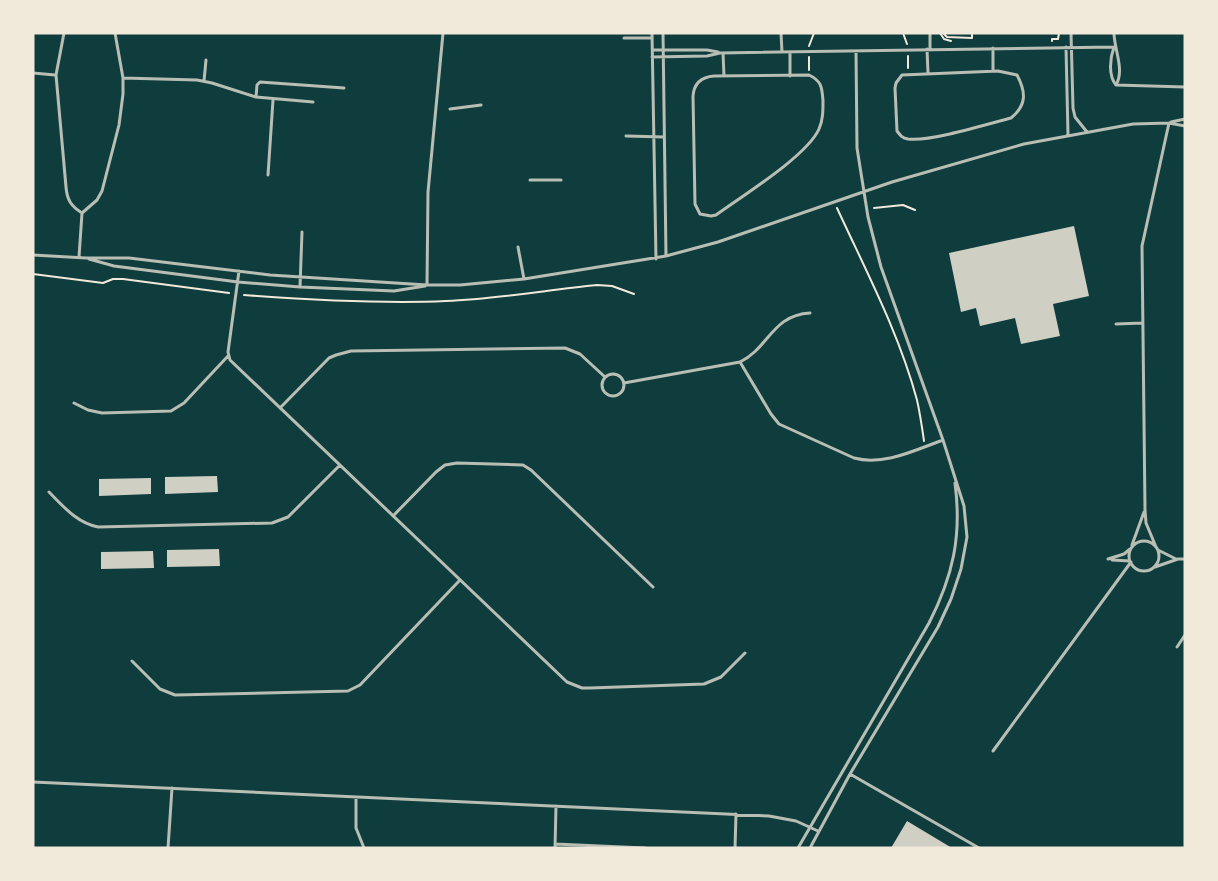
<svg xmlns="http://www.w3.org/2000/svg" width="1218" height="881" font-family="Poppins,sans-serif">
	<rect width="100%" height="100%" fill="#0f3d3e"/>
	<path fill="#cfcfc3" d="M1074,226L1089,296L1053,304L1060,336L1021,344L1015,318L980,326L976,308L961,312L949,253Z
		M217,476L218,492L165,494V477Z
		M151,478V494L99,496V479Z
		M219,549L220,566L167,567V550Z
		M153,551L154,568L101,569V552Z
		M907,821L952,848H891Z"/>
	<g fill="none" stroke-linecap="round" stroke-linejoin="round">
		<path stroke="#f1e9da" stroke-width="2" d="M903,33L907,44
			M940,33L944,39L951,41
			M943,33L947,37L972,38V33
			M1052,41V39H1058L1059,33
			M809,46L814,33
			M809,57V70
			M908,68V56
			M837,208C866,271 899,333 917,400C920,413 922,427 924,441
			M874,208L903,205L915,210
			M33,274L103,283L113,279H123L229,293
			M244,295C311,300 379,304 446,301C497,299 547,290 597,285L612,286L634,294"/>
		<path stroke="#b8beb3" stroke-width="3" d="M64,33L56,75L66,187C67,200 71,206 82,213L97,200L102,191L119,125L123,94V78L115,33
			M652,33L656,259
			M663,33L666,256
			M781,33L782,52
			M930,33V49
			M1071,33L1073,108L1075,117L1087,132
			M1114,33C1114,49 1125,70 1116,85
			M624,38H652
			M1066,47L1068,135
			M1114,47C1110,58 1108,75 1116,85
			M993,48V70
			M927,49L928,73
			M653,50H707L718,52
			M790,52V76
			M723,53L724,76
			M652,57L707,56L720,53L1114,47
			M998,71L1017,75C1026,92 1027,105 1011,118C988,124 929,142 908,139C902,138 900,135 897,131L895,88L896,83L902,75Z
			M33,73L55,75
			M809,75C822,81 822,88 823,101C823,111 823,120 819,129C807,156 742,196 716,215L711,216L700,214L695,204L693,96C694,83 701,77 714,76Z
			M123,78L197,80L212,83L256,97L313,102
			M204,81L206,60
			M1116,85L1185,87
			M256,97L257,85L260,82L344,88
			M450,109L481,105
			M1171,122L1185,119
			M626,136L664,137
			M268,175L273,100
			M530,180H561
			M518,247L524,279
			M33,255L86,258H129L270,275L427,285H460L524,279L666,256L718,242L892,182L1024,144L1133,124L1169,123L1185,126
			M79,257L82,213
			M89,259L114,266L238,282L300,287L394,291L425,286
			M239,271L228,352L230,360L567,682L582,688H590L704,684L721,677L745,653
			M427,285L428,192L443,33
			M300,287L302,232
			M1116,324L1143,323
			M740,362L771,414L779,424L854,458C884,466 915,450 943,440
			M602 385a11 11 0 1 1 22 0a11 11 0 1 1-22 0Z
			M624,383L740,362C769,348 772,315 810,313
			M74,403L88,410L102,413L171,411L184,403L228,356
			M280,408L329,358L336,355L351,351L565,348L580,354L605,377
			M49,492C64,507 77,523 98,527L272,523L288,517L340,465
			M393,516L436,472L445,465L457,463L523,465L531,470L653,587
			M1129 556a15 15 0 1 1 30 0a15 15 0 1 1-30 0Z
			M1132,545L1144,512
			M1156,547L1146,523L1145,510L1142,246L1169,123
			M1158,550L1176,559
			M1108,559L1124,554L1130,549
			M1112,560L1130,561
			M1155,567L1178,559H1185
			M1177,647L1185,635
			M132,661L160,689L175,695L348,691L360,685L460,580
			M993,751L1131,562
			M850,774L979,848
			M33,782L769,816L796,821L818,831
			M356,797V828L364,848
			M555,844L645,848
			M168,848L172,788
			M555,848L556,806
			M735,848L736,814
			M798,848L929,623C953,576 962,536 955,483
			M810,848L850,774L938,627L951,599L961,569L967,537L964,506L943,440L881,267L868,217L857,148L856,51"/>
	</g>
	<rect width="1218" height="881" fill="none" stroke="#f1e9da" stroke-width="69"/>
</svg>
